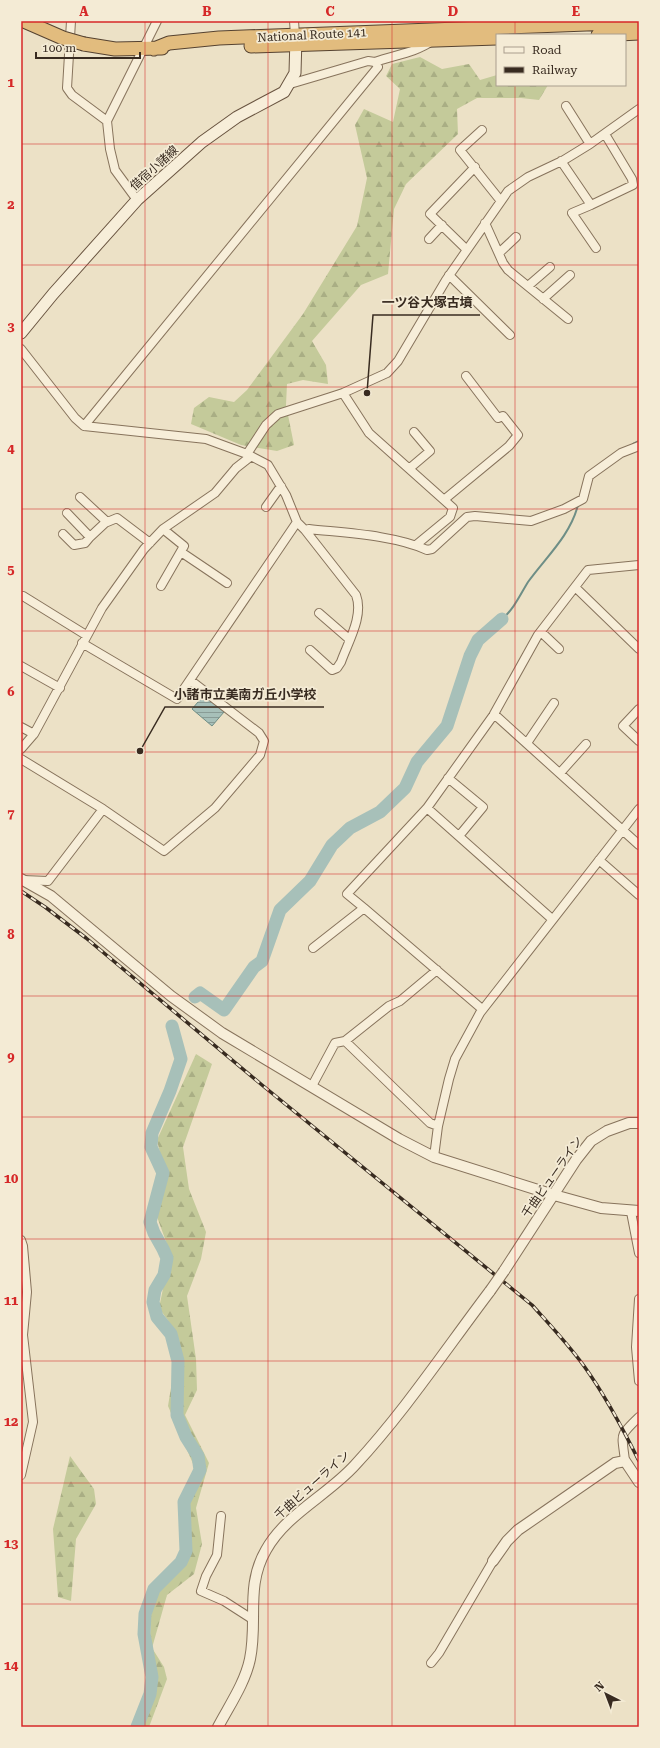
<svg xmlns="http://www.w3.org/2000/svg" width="660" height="1748" font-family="'Roboto Serif','Noto Sans JP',serif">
	<defs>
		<pattern id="forest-firs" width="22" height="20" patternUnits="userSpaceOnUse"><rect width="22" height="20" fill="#c4ca9a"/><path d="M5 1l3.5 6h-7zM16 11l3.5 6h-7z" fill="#a9ae84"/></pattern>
		<pattern id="water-rules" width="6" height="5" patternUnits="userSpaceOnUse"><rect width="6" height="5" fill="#a7c0b9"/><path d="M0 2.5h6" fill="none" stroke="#899c96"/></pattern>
	</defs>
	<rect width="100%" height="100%" fill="#ece1c6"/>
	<path fill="url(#forest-firs)" d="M420,57L442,69L469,64L480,80L497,75V85H548L539,100L521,98H477L457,109L458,134L406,184L394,209L388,274L361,285L312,341L326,365L328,384L303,380L287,384L286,405L294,445L277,451L241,445L191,424L194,408L209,397L234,402L247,390L303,314L357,226L367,178L355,125L364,109L393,122L400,89L386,76L392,64Z
		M196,1054L212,1064L183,1147L189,1189L206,1232L201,1259L187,1296L196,1359L197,1390L185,1415L209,1463L196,1508L202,1544L194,1574L167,1595L152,1648L164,1667L167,1679L149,1727H142L154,1698L149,1662L151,1615L159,1586L174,1572L189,1550L186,1516L187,1504L194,1489V1466L168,1406L178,1345L177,1333L159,1308L165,1279L168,1247L156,1214L160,1183V1153L157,1140Z
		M70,1456L94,1489L96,1504L76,1539L71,1601L58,1597L53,1529Z"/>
	<path fill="url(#water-rules)" stroke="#6e8e86" d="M204,695L224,712L212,726L192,709Z"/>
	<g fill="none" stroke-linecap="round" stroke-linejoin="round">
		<path stroke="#6e8e86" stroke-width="2" d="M633,444L639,441
			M502,619C514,609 520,595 528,582C546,557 570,536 578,505"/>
		<path stroke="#a7c0b9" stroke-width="13" d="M195,997L200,993L224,1010L254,967L262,961L280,910L310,881L332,845L350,828L380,812L405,788L417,762L447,726L470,656L478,640L502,619
			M137,1727L150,1694L152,1677L144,1634L145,1614L154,1589L181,1562L186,1551L184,1502L200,1470L198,1456L186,1437L177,1415L178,1361L171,1334L157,1317L153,1302L155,1290L164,1275L167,1258L163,1249L154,1233L150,1222L163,1173L151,1147L152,1133L170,1091L181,1059L172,1026"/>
		<defs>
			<path id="minor" d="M71,21L67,88L72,95L107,121
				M294,21L295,35
				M375,62C394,55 415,53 432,41
				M566,106L590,144
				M482,130L460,150L500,200
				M561,161L591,205L633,185L632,179L605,134
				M137,200L115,170L110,149L107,121L157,21
				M591,205L572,213L596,248
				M485,223L503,263L508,270L568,319
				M429,239L442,225
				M466,249L430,214L475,167
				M499,253L516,237
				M449,275L510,335
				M528,286L550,267
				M543,299L570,275
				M21,349L75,418L84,426L206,439L247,454L268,465L286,495L297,522L305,530L309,529C345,533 394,535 427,550L432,549L467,517L475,516L531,521L564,509L583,499L589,476L621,453L639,446
				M343,393L369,433L453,508L450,517L416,545
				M84,426L378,67L375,62L368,61L290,84
				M247,454L266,425L278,414L343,393L387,373L398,361L446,280L508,191L528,177L564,160L590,144L639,109
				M410,468L430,451L414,432
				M80,497L107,522
				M445,499L509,446L518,435L503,416L498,418L466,376
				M266,507L281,486
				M67,513L90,537L105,523L117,518L150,543
				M305,530L356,595C364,616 348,642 341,662L337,668L332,670L310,650
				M63,534L74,545L85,543L90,537
				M181,552L227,583
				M639,565L588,570L538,635L494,714L639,845
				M161,586L184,546L163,529
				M575,587L639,649
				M23,596L86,635
				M319,613L349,639
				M541,632L559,649
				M82,643L177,699L297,522
				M21,666L60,688
				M639,709L623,726L639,741
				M21,727L34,734
				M527,743L554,703
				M21,749L34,734L102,608L144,549L163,529L215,493L236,468L250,457
				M21,759L103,809L48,881L23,880
				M560,773L586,744
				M448,778L483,807L459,836
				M427,808L495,713
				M103,809L164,851L215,808L260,755L264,741L259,733L190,680
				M599,860L639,895
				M364,908L347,894L427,808L552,919
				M313,948L364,908L482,1009
				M345,1041L430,1123L438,1126
				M312,1086L335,1043L345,1041L389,1006L400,1001L437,970
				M434,1157L438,1126L449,1079L455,1059L480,1013L639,809
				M631,1212L639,1253
				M21,1240L23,1246L27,1292L23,1335L33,1422L21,1475
				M639,1299L636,1347L639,1381
				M625,1461C622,1433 618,1437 639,1417
				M221,1516L217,1555L206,1576L201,1591L224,1601L252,1619
				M431,1663L439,1653L493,1561"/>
			<path id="tertiary" d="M21,879L51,896L171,996L222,1033L399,1139L434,1157L554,1195L601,1208L639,1211
				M504,1271L576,1160L591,1141L607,1131L629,1123H639
				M493,1561L507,1541L518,1530L615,1463L625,1461L639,1482
				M218,1727C229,1706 245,1683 250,1659C258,1621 245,1586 266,1550C286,1514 328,1495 355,1465C405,1411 446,1349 490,1291"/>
			<path id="secondary" d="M21,333L53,294L137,200L202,142L237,117L284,92L295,73L296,37"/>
			<path id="trunk" d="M598,35L639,33
				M84,44L115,49L162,48
				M251,46L497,38
				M154,49L169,43L219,38L639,22"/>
		</defs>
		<use href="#minor" stroke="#87735c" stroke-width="10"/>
		<use href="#tertiary" stroke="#87735c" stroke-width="12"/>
		<use href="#secondary" stroke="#695440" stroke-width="13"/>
		<use href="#trunk" stroke="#554230" stroke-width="15"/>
		<use href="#minor" stroke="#f7eed9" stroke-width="8"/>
		<use href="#tertiary" stroke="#f7eed9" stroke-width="10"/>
		<use href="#secondary" stroke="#f7eed9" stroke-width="11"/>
		<use href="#trunk" stroke="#e2bc7e" stroke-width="13"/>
		<defs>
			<path id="rail" d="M21,891L45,907L86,938L262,1085L532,1305C550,1325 568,1344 584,1366C605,1395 623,1429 639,1461"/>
		</defs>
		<use href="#rail" stroke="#382b20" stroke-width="3.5"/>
		<use href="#rail" stroke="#f4ebd5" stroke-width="2" stroke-dasharray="6" stroke-linecap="butt"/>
		<defs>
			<path id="tertiary-bridge" d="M490,1291L504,1271"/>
			<path id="trunk-bridge" d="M24,21L63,38L84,44"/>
		</defs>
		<use href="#tertiary-bridge" stroke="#87735c" stroke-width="12" stroke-linecap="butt"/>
		<use href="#trunk-bridge" stroke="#554230" stroke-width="15" stroke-linecap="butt"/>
		<use href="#tertiary-bridge" stroke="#f7eed9" stroke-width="10"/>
		<use href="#trunk-bridge" stroke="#e2bc7e" stroke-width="13"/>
	</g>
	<path fill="none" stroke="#d62828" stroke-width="1" stroke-opacity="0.55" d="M145,21V1727M268,21V1727M392,21V1727M515,21V35M515,85V1727M21,144H639M21,265H639M21,387H639M21,509H639M21,631H639M21,752H639M21,874H639M21,996H639M21,1117H639M21,1239H639M21,1361H639M21,1483H639M21,1604H639"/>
	<g text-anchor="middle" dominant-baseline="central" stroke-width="3.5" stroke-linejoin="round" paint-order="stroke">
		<g font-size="12" fill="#382b20" stroke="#f4ebd5">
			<text transform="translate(312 35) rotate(-3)">National Route 141</text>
			<text transform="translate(154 168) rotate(-42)">借宿小諸線</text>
			<text transform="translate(552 1177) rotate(-55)">千曲ビューライン</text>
			<text transform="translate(312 1485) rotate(-42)">千曲ビューライン</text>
		</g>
	</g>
	<path fill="none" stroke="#382b20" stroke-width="1.5" d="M367 393L373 315H480M140 751L165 707H324"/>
	<g fill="#382b20" stroke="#f4ebd5" stroke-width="1.5">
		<circle cx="367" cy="393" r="4"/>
		<circle cx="140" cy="751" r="4"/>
	</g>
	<g font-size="13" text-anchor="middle" font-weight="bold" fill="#382b20" stroke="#f4ebd5" stroke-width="3.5" stroke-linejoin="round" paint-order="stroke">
		<text x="427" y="307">一ツ谷大塚古墳</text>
		<text x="245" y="699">小諸市立美南ガ丘小学校</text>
	</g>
	<rect width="660" height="1748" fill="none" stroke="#f4ebd5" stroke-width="44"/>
	<rect x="496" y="34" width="130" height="52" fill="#f4ebd5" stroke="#a99e8d"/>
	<rect x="504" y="47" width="20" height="6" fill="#f7eed9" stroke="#a99e8d"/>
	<text x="532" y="54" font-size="12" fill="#382b20">Road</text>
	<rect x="504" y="67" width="20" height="6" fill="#382b20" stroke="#a99e8d"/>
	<text x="532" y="74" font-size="12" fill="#382b20">Railway</text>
	<g transform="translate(606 1694) rotate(318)" stroke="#f4ebd5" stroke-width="3" paint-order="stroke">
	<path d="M0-3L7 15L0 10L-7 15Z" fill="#382b20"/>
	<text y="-6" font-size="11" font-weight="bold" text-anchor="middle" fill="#382b20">N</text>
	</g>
	<path d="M36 52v6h104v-6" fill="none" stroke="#382b20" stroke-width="2"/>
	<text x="42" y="52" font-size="12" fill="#382b20" stroke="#f4ebd5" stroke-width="3" paint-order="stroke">100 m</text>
	<rect x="22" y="22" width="616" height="1704" fill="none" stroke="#d62828" stroke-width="1.5"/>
	<g font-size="13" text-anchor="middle" font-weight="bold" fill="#d62828">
		<text x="84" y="16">A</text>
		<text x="207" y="16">B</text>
		<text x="330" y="16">C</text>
		<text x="453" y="16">D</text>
		<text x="576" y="16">E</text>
		<text x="11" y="87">1</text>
		<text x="11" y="209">2</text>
		<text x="11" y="331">3</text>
		<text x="11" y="453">4</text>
		<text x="11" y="574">5</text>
		<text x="11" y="696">6</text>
		<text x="11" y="818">7</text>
		<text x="11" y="939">8</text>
		<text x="11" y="1061">9</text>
		<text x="11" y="1183">10</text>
		<text x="11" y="1305">11</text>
		<text x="11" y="1426">12</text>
		<text x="11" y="1548">13</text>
		<text x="11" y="1670">14</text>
	</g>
</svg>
